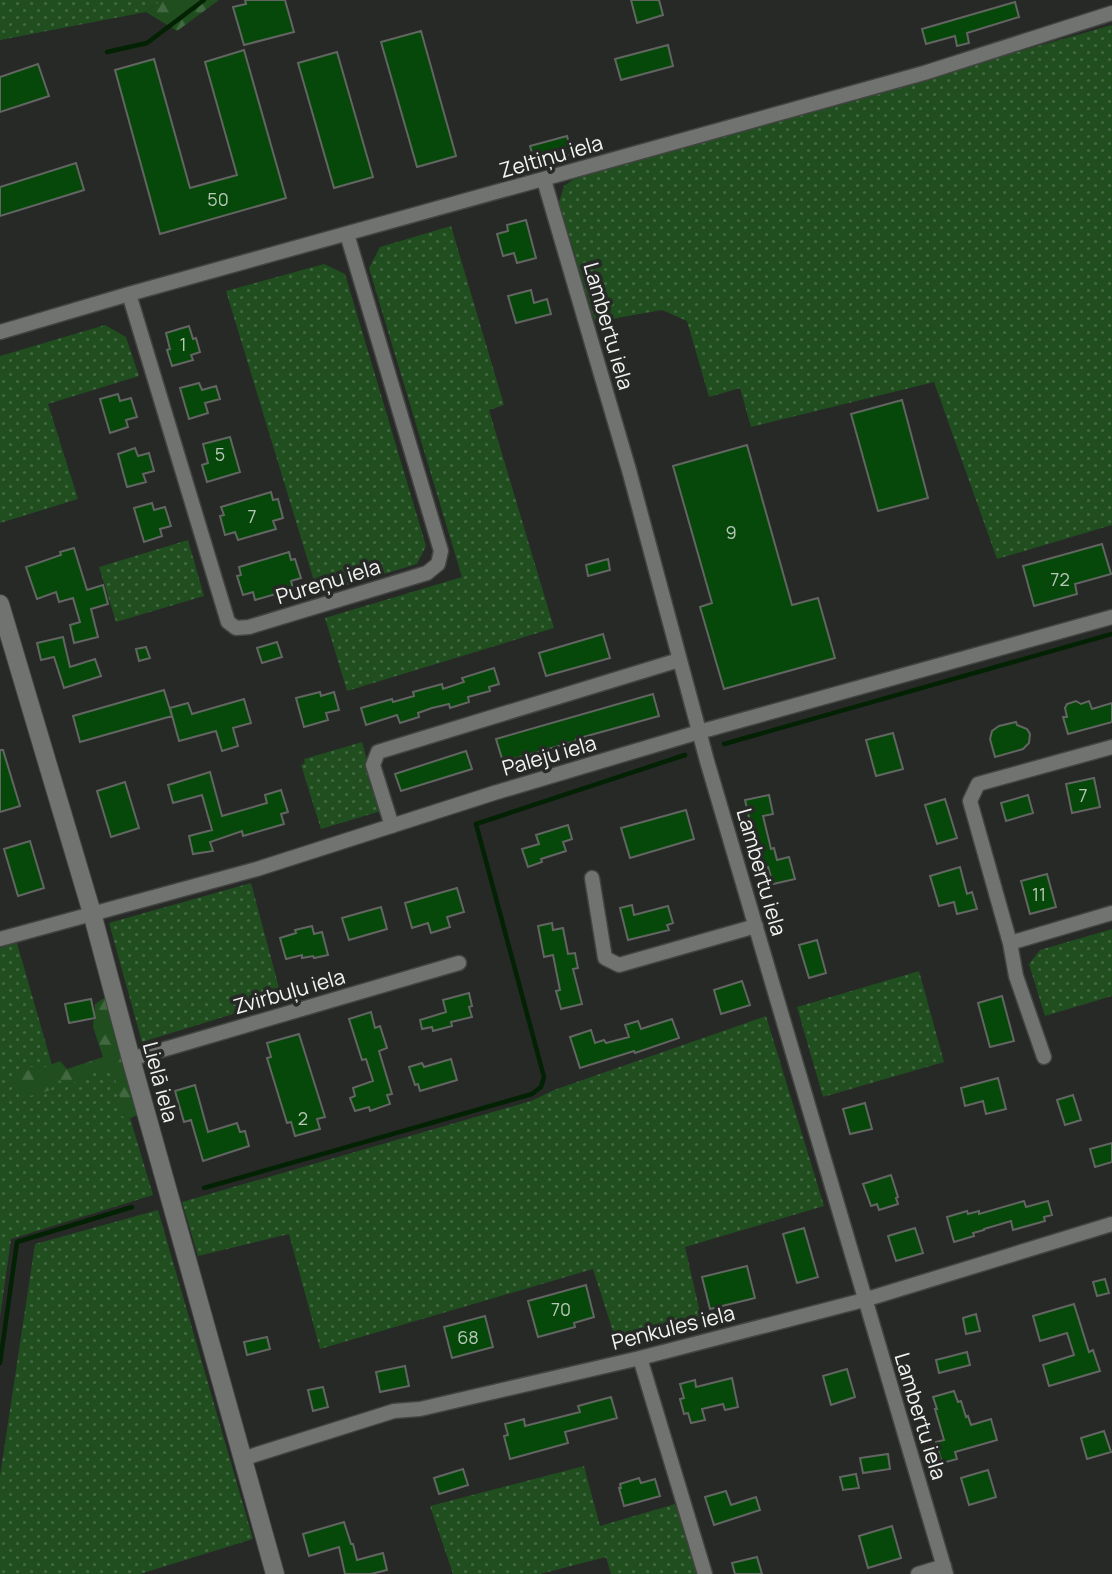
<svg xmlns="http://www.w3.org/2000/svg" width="1112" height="1574" font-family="Manrope,sans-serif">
	<defs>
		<pattern id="grass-dots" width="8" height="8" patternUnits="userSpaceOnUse" patternTransform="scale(1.75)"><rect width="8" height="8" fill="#204e1f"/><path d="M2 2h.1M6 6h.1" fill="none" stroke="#416840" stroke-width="1.8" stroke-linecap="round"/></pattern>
		<pattern id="forest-firs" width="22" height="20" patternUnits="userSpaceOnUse" patternTransform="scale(1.75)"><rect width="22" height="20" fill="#204e1f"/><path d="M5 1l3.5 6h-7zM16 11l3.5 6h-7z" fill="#416840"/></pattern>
	</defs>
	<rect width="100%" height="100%" fill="#272927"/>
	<path fill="url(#grass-dots)" d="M0,0H162L146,12L0,40Z
		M1112,25V525L997,559L934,382L751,427L740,388L709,397L687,321L662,310L595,322L559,202L564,186L578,176Z
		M451,226L504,405L489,410L554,628L347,691L325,618L462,577L369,268L380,247Z
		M324,264L345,274L426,546L417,564L318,594L226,291Z
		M105,325L126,337L139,376L48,404L78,499L0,523V356Z
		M188,540L204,596L116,622L99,567Z
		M362,742L381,811L321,829L301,765L305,763L304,759Z
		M251,883L282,999L142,1042L109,923Z
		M1112,929V996L1045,1016L1029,964L1040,950Z
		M17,943L56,1079L114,1064L153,1195L11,1239L0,1317V948Z
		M919,971L944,1062L823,1097L797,1007Z
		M766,1016L824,1206L685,1247L702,1321L617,1344L593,1269L320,1349L289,1234L198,1256L182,1202L531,1101L554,1090Z
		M158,1210L253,1539L140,1574H0V1476L35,1244Z
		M584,1466L600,1526L675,1504L697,1574H611L606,1557L540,1574H453L430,1506Z"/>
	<path fill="url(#forest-firs)" d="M162,0H219L177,31L146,12Z
		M106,997L139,1113C133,1119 129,1119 121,1116L119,1109L121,1098L116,1090L115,1073L110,1067L89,1075L69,1085L60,1080L48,1091L22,1098L15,1089V1081L31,1067L43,1068L60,1061L67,1069L103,1057L93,1027L95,1004Z"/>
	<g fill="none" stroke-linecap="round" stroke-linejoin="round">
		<path stroke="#032103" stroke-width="4.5" d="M107,52L147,43L204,0
			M724,744L1112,634
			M204,1188L532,1094L541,1087L544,1077L476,824L685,755
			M0,1363L17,1242L132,1207"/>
	</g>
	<path fill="#064809" stroke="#636563" stroke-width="2" d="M245,0H285L294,32L244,45L233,7L246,4Z
		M631,0H659L663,15L637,23Z
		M1015,2L1019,17L967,33L969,43L957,46L955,36L926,44L922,29Z
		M421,31L456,156L417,167L381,42Z
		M668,45L673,66L621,80L615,59Z
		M244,50L286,198L160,234L115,70L154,59L190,188L237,175L205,62Z
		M337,52L373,177L334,188L298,63Z
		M38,64L49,96L0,112V77Z
		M567,136L572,154L535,164L530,146Z
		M76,163L84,190L0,216V187Z
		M526,220L536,258L517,263L514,253L503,256L497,234L508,231L507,225Z
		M531,290L534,303L547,299L551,314L516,323L508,296Z
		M189,326L193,339L196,338L200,352L191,355L193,360L172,366L167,350L170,349L166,333Z
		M199,383L202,390L216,386L220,399L205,403L208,413L189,419L180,388Z
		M118,394L120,401L131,398L137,417L126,420L128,427L110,433L100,399Z
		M902,400L928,498L878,511L851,414Z
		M230,437L240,472L207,482L202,465L208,463L203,444Z
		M747,445L792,605L818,598L835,658L724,689L700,607L712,603L673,466Z
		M135,448L138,456L149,453L154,471L143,474L146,482L127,487L118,454Z
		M271,492L273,500L278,499L283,518L273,521L276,529L238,540L235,532L225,535L220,516L224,515L221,507Z
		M152,503L154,510L165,507L171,526L160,529L162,536L144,542L134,508Z
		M1102,544L1111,574L1075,584L1077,594L1034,606L1023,566Z
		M74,548L87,590L103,585L108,604L91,609L98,637L74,643L70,625L80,622L73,598L59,602L56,592L37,599L26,567L61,555L60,552Z
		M289,552L291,560L295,559L301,578L291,581L293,589L255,600L253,592L243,595L237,576L241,575L239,567Z
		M608,559L610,570L588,576L586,565Z
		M603,634L610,658L546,676L539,653Z
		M63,637L70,667L95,659L101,676L64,688L54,657L41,660L37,643Z
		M277,642L282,657L262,663L257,648Z
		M146,647L150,658L139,661L136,649Z
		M494,668L499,684L489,687L490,691L468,697L469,702L450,708L449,704L432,708L418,713L419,717L400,723L397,715L366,725L361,708L392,699L393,702L414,696L413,692L442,684L443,689L464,682L462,678Z
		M164,690L172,716L80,742L73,716Z
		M320,692L321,696L334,692L339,710L326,713L328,720L304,727L296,698Z
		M653,694L659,716L576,739V741L503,762L496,739Z
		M244,699L251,723L233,728L238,746L222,751L216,731L179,741L170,708L188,703L192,714Z
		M1076,701L1081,704L1089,701L1092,709L1112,703V722L1068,734L1063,717H1067L1065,708L1067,704Z
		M1016,722L1017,725L1027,729L1030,734L1029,743L1023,749L995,757L990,739L992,731L999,726Z
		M893,733L903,769L876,776L866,740Z
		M0,750H3L20,806L0,812Z
		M466,751L472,769L401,791L395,774Z
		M210,772L222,816L267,803L265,795L281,790L288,812L281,814L284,824L243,836L242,831L210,842L213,851L193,854L189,836L212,830L202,795L173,803L168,785Z
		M1094,778L1100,807L1072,813L1066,784Z
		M125,782L139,828L111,837L97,791Z
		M769,795L773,814L763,816L771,849L774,848L777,860L789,857L795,879L773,884L768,867L758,869L752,845L755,844L745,800Z
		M1028,795L1033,813L1006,821L1001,803Z
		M945,799L957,838L937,844L925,805Z
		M686,810L694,839L630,858L621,828Z
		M568,825L572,839L563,842L566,851L541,859L542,862L528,867L522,849L539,844L536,835Z
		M30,841L44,888L18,896L4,849Z
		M960,867L967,894L972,892L977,909L957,914L954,902L939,906L930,876Z
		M1047,874L1056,907L1030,914L1021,881Z
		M457,888L464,912L447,917L450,927L431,933L428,923L412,928L405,903Z
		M632,905L634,915L668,906L673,923L667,925L669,930L628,940L620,908Z
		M381,907L387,929L349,940L342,918Z
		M552,923L553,930L563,928L568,954L575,953L578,968L573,969L582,1004L561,1009L556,991L560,990L553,955L544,957L538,926Z
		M312,926L314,934L322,932L328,955L314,958L313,956L302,958V955L286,959L280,938L296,933L295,930Z
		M817,940L826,973L809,978L799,945Z
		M742,981L750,1005L721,1014L714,990Z
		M469,993L472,1006L469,1007L472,1017L451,1022L452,1026L433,1031L432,1027L422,1029L420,1020L446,1012L443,1000Z
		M1002,996L1014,1041L990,1047L978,1003Z
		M91,999L95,1018L69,1023L65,1004Z
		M371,1012L375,1028L380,1026L387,1048L379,1051L392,1094L387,1095L390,1104L370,1111L369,1107L355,1111L350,1098L355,1096L353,1088L373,1081L366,1059L362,1060L349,1019Z
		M672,1019L679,1038L635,1053L634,1051L580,1068L570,1037L591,1030L595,1043L604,1040L606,1043L629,1037L625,1025L638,1021L641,1029Z
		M299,1034L325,1117L317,1119L320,1129L295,1136L291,1122L287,1123L267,1058L271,1057L267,1043Z
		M451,1059L457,1080L420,1091L418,1084L415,1085L409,1067L422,1063L424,1067Z
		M998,1078L1006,1109L986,1114L983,1101L965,1106L961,1088Z
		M195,1085L208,1132L237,1123L240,1132L245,1131L249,1146L203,1161L191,1120L184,1122L175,1091Z
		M1073,1095L1081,1120L1065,1125L1057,1100Z
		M865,1103L872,1129L850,1134L843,1109Z
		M1112,1143V1162L1095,1167L1090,1149Z
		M891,1175L898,1197L896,1198L898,1204L879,1210L877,1204L871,1206L863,1184Z
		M1024,1201L1026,1207L1048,1201L1052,1215L1044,1217L1045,1221L1013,1230L1011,1221L984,1229V1230L973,1233L974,1236L954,1242L947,1217L967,1211L968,1214L979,1211V1214Z
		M804,1228L818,1277L797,1283L783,1234Z
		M915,1228L923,1253L896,1261L888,1236Z
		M747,1266L755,1298L710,1309L702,1277Z
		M1105,1279L1109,1293L1097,1296L1093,1282Z
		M586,1285L594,1317L574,1323L575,1327L538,1337L528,1301Z
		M1074,1304L1089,1352L1093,1350L1100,1371L1049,1386L1043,1365L1074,1355L1067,1333L1040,1341L1033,1316Z
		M976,1314L980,1331L966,1334L963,1318Z
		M485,1316L493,1347L452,1358L444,1327Z
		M267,1337L270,1349L247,1355L244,1342Z
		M967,1352L970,1365L939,1373L936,1360Z
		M405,1366L409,1386L380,1392L376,1372Z
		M847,1369L855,1397L831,1405L823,1376Z
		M732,1378L738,1407L725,1410L723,1404L702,1409L705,1420L691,1423L688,1413L684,1414L680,1399L684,1398L680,1384L695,1380L696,1387Z
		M323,1387L328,1407L313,1411L308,1390Z
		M954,1391L958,1402L961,1401L966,1417L968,1416L971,1425L991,1419L997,1440L955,1452L957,1459L942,1463L936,1442L944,1440L935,1409H937L933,1397Z
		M611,1397L617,1418L565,1432L568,1443L510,1459L504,1436L508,1435L505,1424L524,1419L525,1426L580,1412L578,1406Z
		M1104,1431L1111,1452L1087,1459L1081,1438Z
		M888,1454L890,1469L863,1473L860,1458Z
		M463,1469L468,1485L439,1494L434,1478Z
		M988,1470L996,1497L969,1505L961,1478Z
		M856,1474L859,1488L843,1490L840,1477Z
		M639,1478L641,1483L655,1479L660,1496L624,1506L619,1488H621L620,1484Z
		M726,1491L731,1505L756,1497L760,1510L714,1525L705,1497Z
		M344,1522L351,1544H353L357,1560L383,1553L387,1570L371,1574H345L339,1547L309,1556L303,1534Z
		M892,1526L901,1558L868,1568L859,1536Z
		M757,1557L762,1574H735L732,1563Z"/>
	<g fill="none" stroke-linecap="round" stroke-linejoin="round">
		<defs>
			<path id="minor" d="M544,180L629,470L707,761L946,1574
				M129,294L228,622L236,628L249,627L427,573L438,564L441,551L347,234
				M0,332L129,294L924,73L1112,13
				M392,826L373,765L378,752L679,660
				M592,878L605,958L619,965L756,926
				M0,939L257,869L494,793L699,732L1112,617
				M1010,943L1112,913
				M1044,1057L1016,976L1010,943L970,801L978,784L1112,747
				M131,1059L459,963
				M640,1358L705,1574
				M242,1459L394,1411L420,1409L640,1358L864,1300L1112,1224
				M918,1574L944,1566"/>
			<path id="tertiary" d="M0,604L92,913L131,1059L275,1574"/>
		</defs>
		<use href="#minor" stroke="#424442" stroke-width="17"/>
		<use href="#tertiary" stroke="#424442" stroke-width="20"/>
		<use href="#minor" stroke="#717370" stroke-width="14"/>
		<use href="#tertiary" stroke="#717370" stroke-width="18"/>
	</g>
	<g text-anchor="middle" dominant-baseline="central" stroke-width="7" stroke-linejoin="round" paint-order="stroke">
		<g font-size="18" fill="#b7c8b8">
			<text x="218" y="199">50</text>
			<text x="183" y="344">1</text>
			<text x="220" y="454">5</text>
			<text x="252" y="516">7</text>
			<text x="731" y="532">9</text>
			<text x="1060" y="579">72</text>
			<text x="1083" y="795">7</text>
			<text x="1039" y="894">11</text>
			<text x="303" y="1118">2</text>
			<text x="561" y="1309">70</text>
			<text x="468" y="1337">68</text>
		</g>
		<g font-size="21" fill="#f2f3f2" stroke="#272927">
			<text transform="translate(551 156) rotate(-16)">Zeltiņu iela</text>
			<text transform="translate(609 326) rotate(74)">Lambertu iela</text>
			<text transform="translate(328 581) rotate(-17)">Pureņu iela</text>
			<text transform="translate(549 755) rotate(-16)">Paleju iela</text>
			<text transform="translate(762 872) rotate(74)">Lambertu iela</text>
			<text transform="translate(289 991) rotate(-16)">Zvirbuļu iela</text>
			<text transform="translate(161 1082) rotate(75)">Lielā iela</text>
			<text transform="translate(673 1327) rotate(-14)">Penkules iela</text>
			<text transform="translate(921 1416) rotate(73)">Lambertu iela</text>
		</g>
	</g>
</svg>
